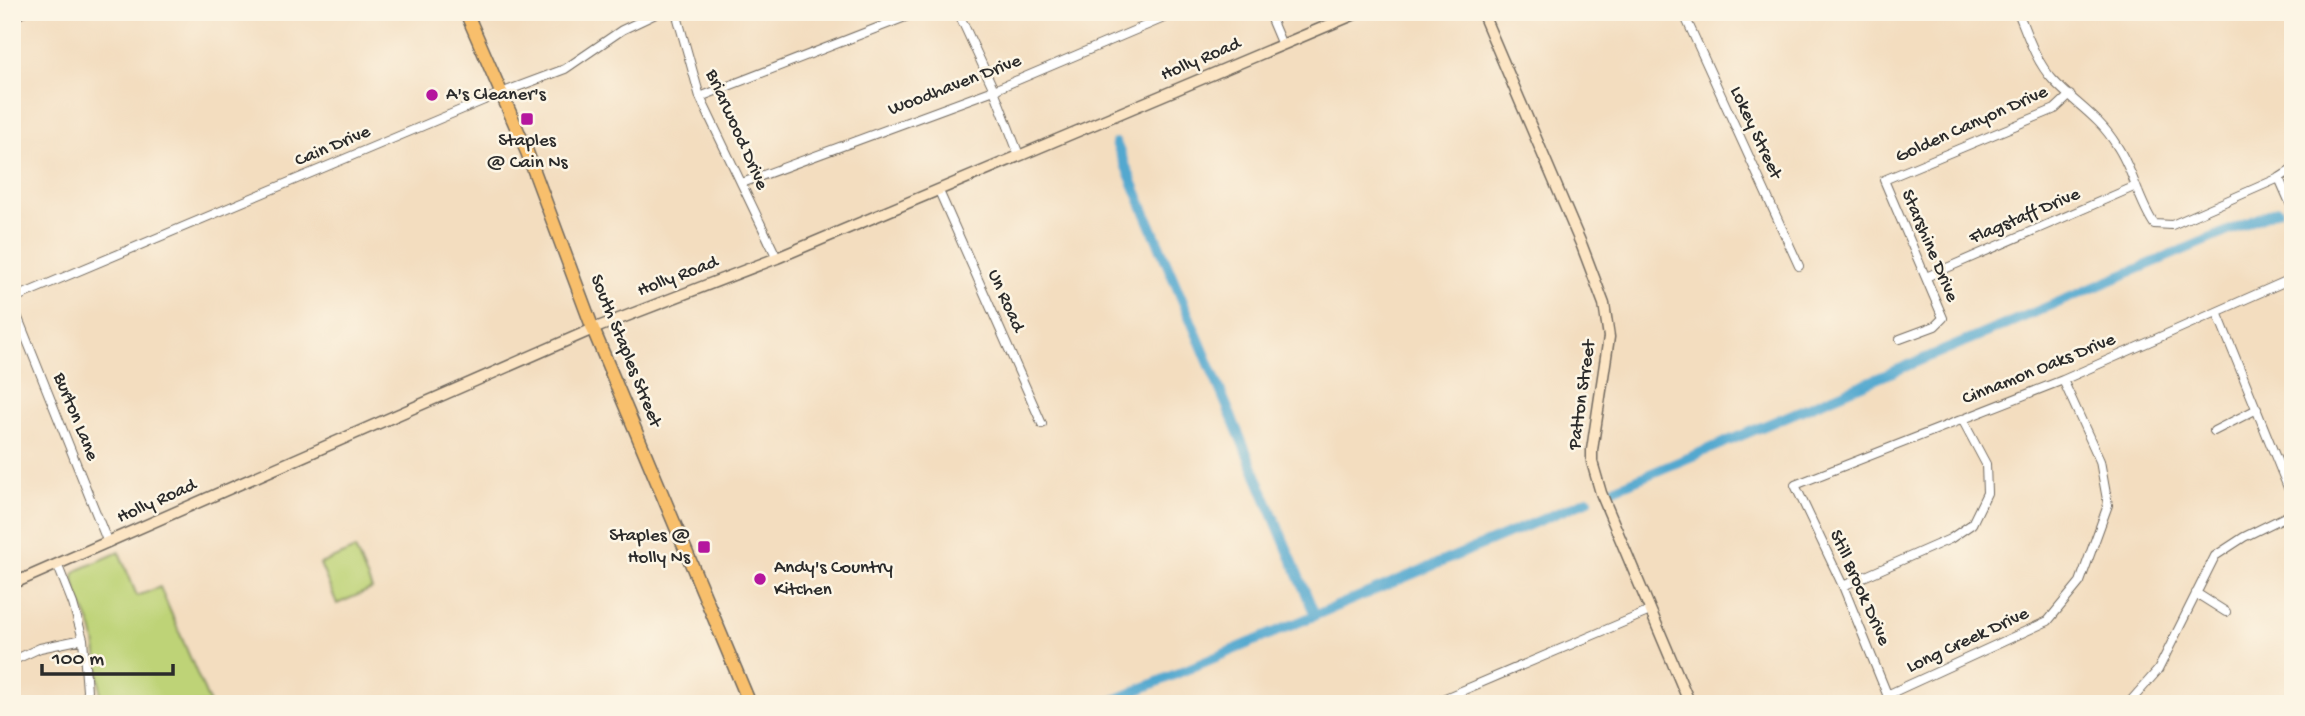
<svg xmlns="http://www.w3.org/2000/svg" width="2305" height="716" font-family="'Gochi Hand',sans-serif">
	<rect width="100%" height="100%" fill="#fcf5e5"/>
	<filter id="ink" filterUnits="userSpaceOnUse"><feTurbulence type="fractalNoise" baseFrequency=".0143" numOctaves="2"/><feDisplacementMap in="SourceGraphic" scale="14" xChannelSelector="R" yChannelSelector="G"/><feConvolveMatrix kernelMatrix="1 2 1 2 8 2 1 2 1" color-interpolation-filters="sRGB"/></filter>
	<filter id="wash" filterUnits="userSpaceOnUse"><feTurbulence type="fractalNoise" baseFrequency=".00686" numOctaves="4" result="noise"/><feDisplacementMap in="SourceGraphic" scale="28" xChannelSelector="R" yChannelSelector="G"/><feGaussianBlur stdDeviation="1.57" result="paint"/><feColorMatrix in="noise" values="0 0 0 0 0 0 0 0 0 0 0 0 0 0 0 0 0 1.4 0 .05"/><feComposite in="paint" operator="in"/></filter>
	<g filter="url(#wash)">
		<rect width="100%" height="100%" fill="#f3ddbf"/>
		<path fill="#bed377" stroke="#747f51" stroke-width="2" d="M355,549L372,589L337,604L320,564Z
			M119,552L137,596L160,587L210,704H101C99,680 99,655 93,632C88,613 74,596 74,575L78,570Z"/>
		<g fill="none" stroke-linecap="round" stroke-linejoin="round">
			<path stroke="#53a8cf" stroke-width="10" d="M1116,143L1315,615
				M1614,489L2278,210
				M1105,704L1588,500"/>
		</g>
	</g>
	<g filter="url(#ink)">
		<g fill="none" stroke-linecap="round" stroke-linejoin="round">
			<defs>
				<path id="street" d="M676,12L700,97L777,258
					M958,12L994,90L1019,155
					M1268,12L1282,45
					M1683,12L1799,266
					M2018,12C2027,34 2036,62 2053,80C2075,104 2099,116 2117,146C2133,170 2138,200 2154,224L2172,225L2279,178L2293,169
					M700,97L918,12
					M2279,178L2293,210
					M742,183L994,90L1178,12
					M939,191L1042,424
					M1926,277L2136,186
					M12,299L501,93L565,69L622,30L660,12
					M12,303L108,543
					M2217,312L2293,500
					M1900,339L1935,326L1943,318L1884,180L2055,109L2070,95
					M2214,431L2257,409
					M58,566L73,604L83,639L88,704
					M1843,586L1950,539L1972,524L1987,493L1986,464L1962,419
					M2196,593L2226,612
					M12,661L40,648L83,639
					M1887,695L2048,621L2080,582L2108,505L2100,461L2063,380
					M1431,704L1650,611
					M1891,704L1843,586L1795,485L2063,380L2293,278
					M2128,704L2158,670L2215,556L2244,537L2293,513"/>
				<path id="secondary" d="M1482,12L1582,246L1604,304L1609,337L1592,450V462L1601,493L1690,704
					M12,16L21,12
					M12,584L593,329L777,258L1360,12"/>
				<path id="primary" d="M466,12L527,152L593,329L750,704"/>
			</defs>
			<use href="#street" stroke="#71695f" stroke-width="10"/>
			<use href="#secondary" stroke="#71695f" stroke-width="13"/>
			<use href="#primary" stroke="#71695f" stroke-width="15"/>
			<use href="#street" stroke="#fff" stroke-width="8"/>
			<use href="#secondary" stroke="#fce5c4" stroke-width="10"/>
			<use href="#primary" stroke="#f8bf6c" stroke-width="12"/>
		</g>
	</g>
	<g fill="#b5179e" stroke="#fcf5e5" stroke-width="2.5">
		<circle cx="432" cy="95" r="7"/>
		<rect x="520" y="112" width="14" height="14" rx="3.5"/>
		<rect x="697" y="540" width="14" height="14" rx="3.5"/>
		<circle cx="760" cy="579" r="7"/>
	</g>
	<g text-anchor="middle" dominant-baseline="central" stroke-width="5" stroke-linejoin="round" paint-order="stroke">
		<g font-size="19" fill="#2b2b2b" stroke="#fcf5e5">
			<text transform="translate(1201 60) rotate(-23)">Holly Road</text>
			<text transform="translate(955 86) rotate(-21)">Woodhaven Drive</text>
			<text transform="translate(1972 125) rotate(-24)">Golden Canyon Drive</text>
			<text transform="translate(736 130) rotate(66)">Briarwood Drive</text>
			<text transform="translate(1755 133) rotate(65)">Lokey Street</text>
			<text transform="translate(333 147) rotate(-23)">Cain Drive</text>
			<text transform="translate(2025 217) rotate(-23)">Flagstaff Drive</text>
			<text transform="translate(1929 246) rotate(67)">Starshine Drive</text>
			<text transform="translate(678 277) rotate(-21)">Holly Road</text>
			<text transform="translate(1005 301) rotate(66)">Un Road</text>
			<text transform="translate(625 351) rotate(68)">South Staples Street</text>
			<text transform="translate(2039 370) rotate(-22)">Cinnamon Oaks Drive</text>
			<text transform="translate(1583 395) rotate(-82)">Patton Street</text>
			<text transform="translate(75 417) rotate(68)">Burton Lane</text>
			<text transform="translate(157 502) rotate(-24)">Holly Road</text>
			<text transform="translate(1859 588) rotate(66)">Still Brook Drive</text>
			<text transform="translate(1968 641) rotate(-25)">Long Creek Drive</text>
		</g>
		<g font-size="19" fill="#2b2b2b" stroke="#fcf5e5" text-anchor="start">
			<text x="446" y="95">A's Cleaner's</text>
			<text x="527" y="141" text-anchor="middle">Staples<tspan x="527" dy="22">@ Cain Ns</tspan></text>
			<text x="690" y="536" text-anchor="end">Staples @<tspan x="690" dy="22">Holly Ns</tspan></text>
			<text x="774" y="568">Andy's Country<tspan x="774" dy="22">Kitchen</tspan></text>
		</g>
	</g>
	<rect width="2305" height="716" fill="none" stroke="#fcf5e5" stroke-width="42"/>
	<path d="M42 664v10h131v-10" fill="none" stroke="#2b2b2b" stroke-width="3.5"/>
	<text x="52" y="664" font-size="21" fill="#2b2b2b" stroke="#fcf5e5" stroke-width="5" paint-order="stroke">100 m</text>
</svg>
